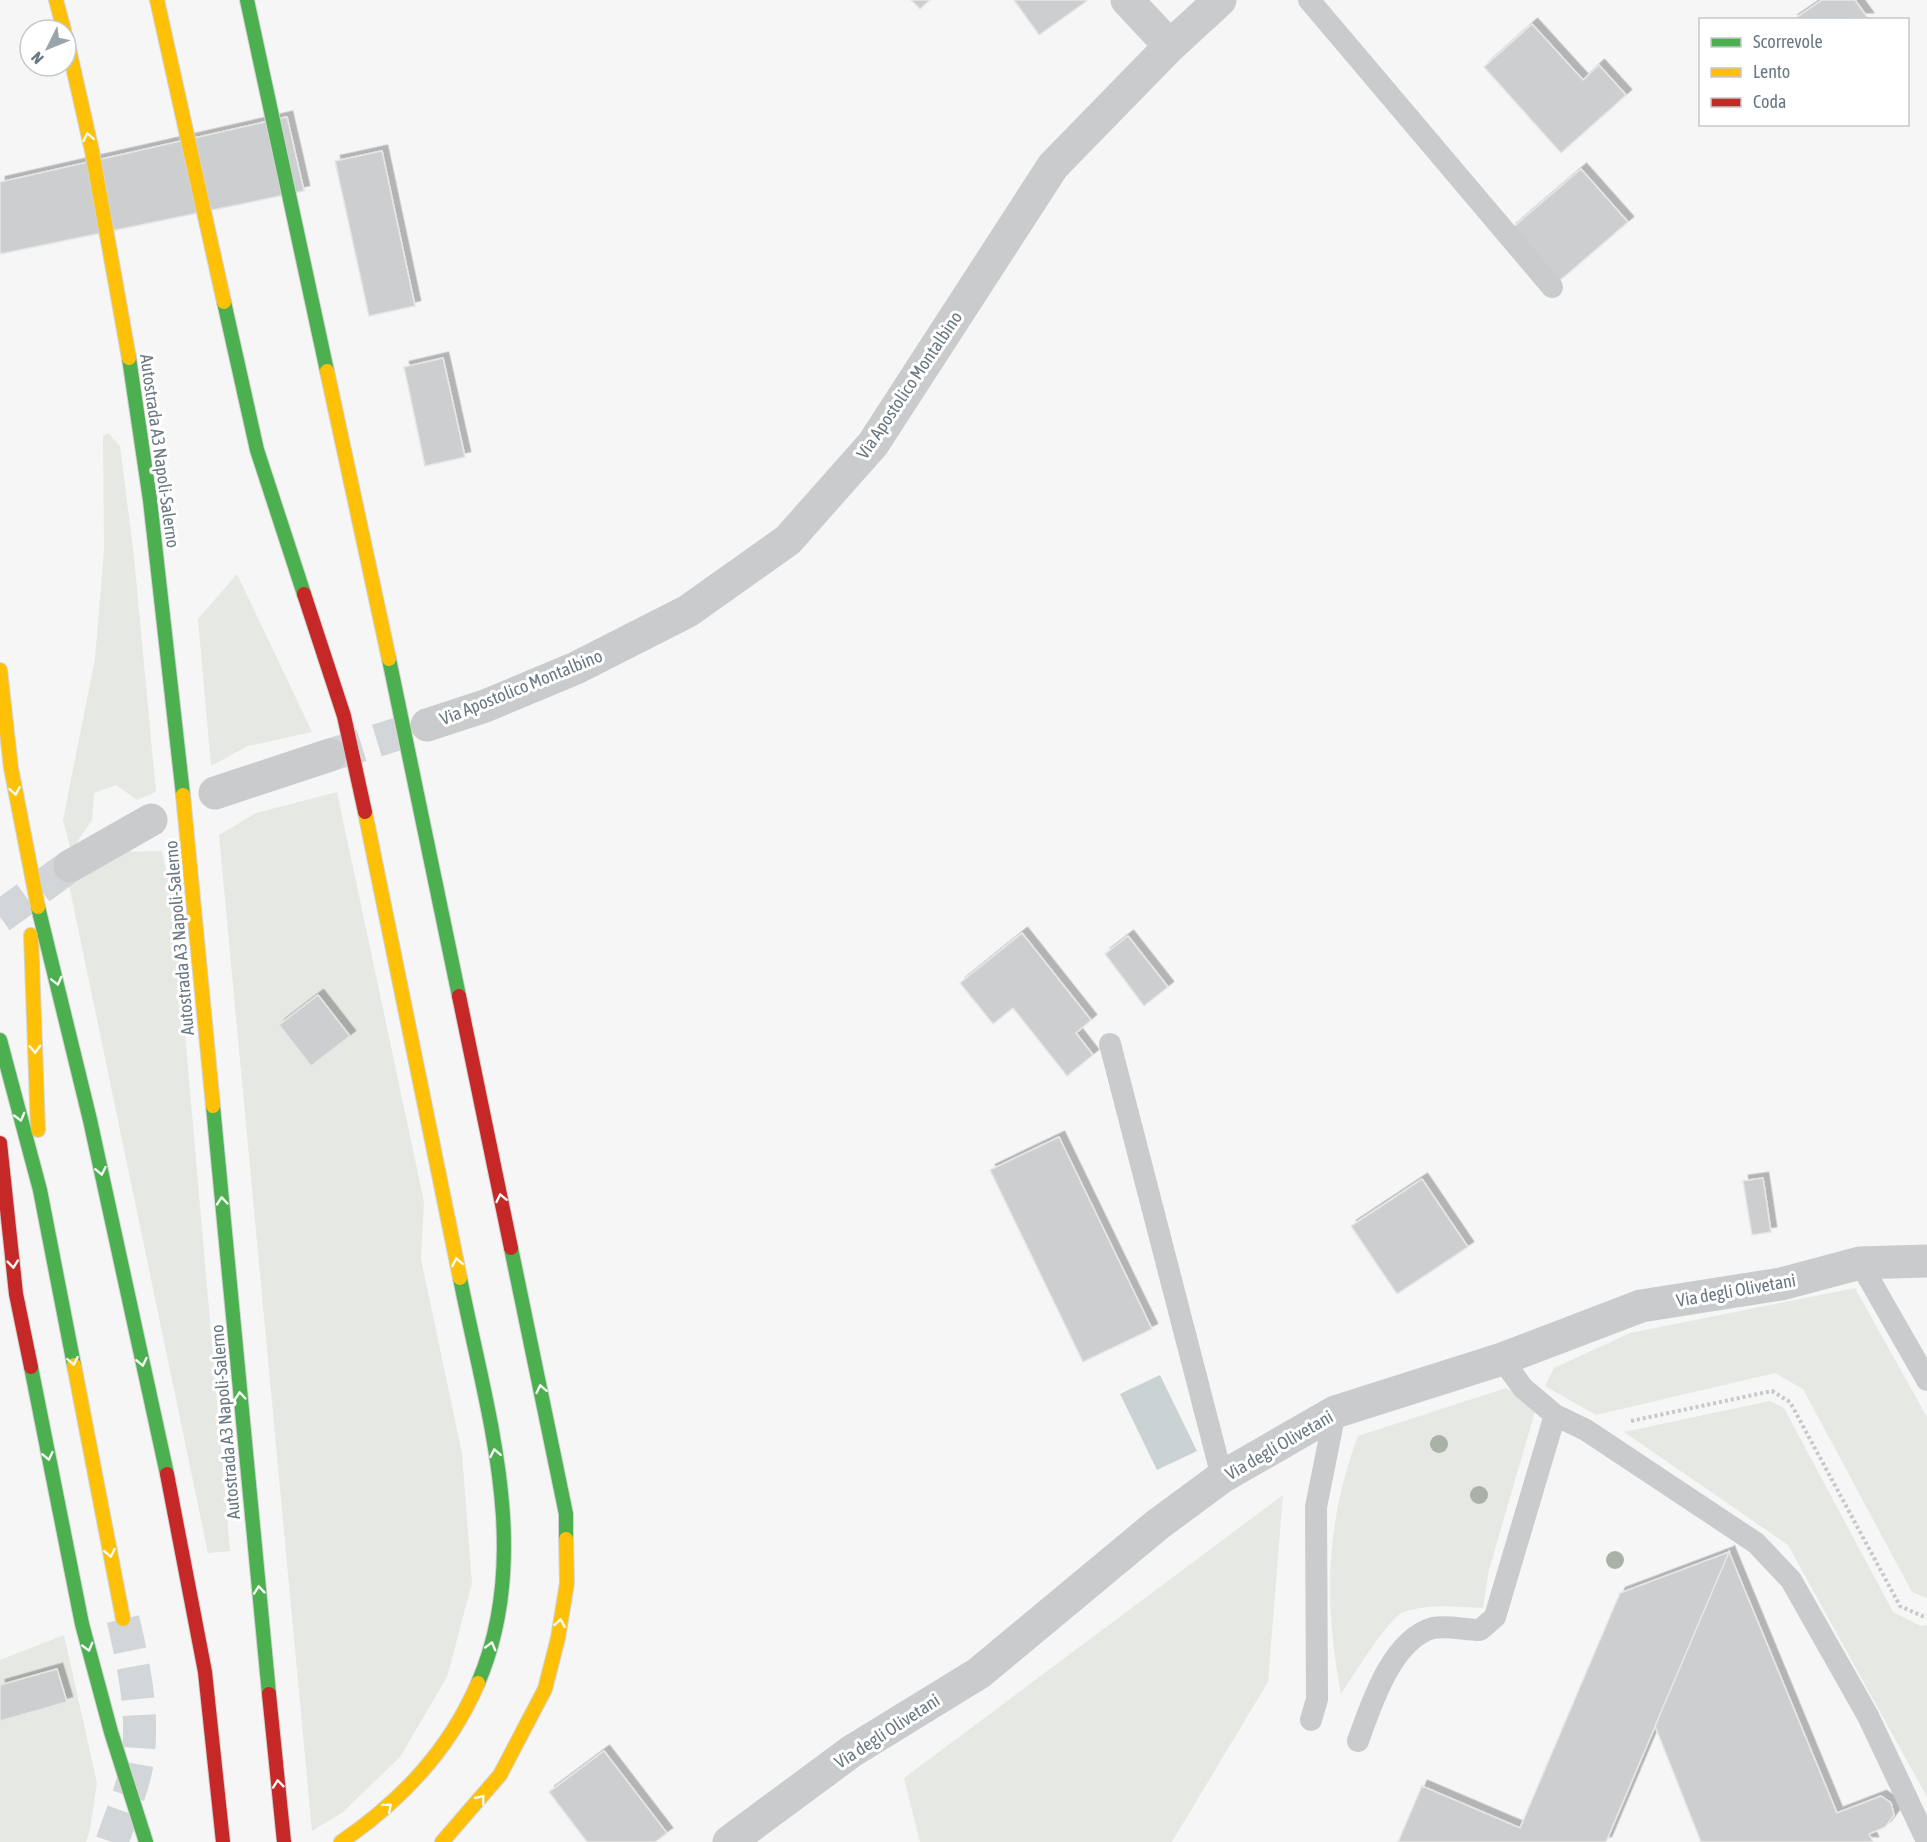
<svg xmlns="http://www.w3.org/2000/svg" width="1927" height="1842" font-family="'Asap Condensed',sans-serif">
	<defs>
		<filter id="shadow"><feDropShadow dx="5.5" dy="-5.5" stdDeviation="0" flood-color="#0004"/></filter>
	</defs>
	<rect width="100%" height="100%" fill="#f6f6f6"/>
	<path fill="#e5e8e3" d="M108,433L120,446L134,557L156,792L137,800L116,785L94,793L92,820L71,851L63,820L95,659L104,550L103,436Z
		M237,574L312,732L248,746L211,766L198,619Z
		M337,792L424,1202L421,1259L462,1453L472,1583L447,1677L400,1757L343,1812L312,1831L219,835L256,813Z
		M162,851L174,907L230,1551L208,1553L69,885L115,852Z
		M1855,1288L1927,1417V1598L1912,1592L1803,1389L1775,1373L1596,1415L1545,1386L1554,1368L1630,1333Z
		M1506,1388L1536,1408L1489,1570L1483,1608C1457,1607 1429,1603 1404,1612C1388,1618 1352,1678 1341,1694C1324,1603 1325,1524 1358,1436Z
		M1770,1401L1784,1408L1893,1612L1921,1626L1927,1625V1797L1788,1545L1624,1432Z
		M1283,1495L1268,1682L1172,1842H920L904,1778Z
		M64,1635L97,1783L90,1830L86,1842H0V1660Z"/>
	<path fill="#cbd2d4" d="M1160,1375L1197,1451L1157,1470L1120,1394Z"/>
	<path fill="#cdcecf" stroke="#e6e6e6" stroke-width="1.5" filter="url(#shadow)" d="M911,0H930L920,9Z
		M1014,0H1086L1087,1L1039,35Z
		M1822,0H1855L1868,18L1793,20Z
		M1532,24L1583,80L1599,65L1626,95L1561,153L1484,67Z
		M287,117L304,191L0,254V182Z
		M382,151L415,306L369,316L335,161Z
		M1581,169L1628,222L1557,283L1511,229Z
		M443,358L465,457L425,466L404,367Z
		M1022,933L1091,1020L1076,1033L1093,1055L1067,1076L1013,1008L993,1024L960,983Z
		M1128,936L1168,987L1144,1006L1105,954Z
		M318,995L350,1036L311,1066L279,1025Z
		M1059,1137L1152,1329L1083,1362L990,1170Z
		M1763,1178L1771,1232L1752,1235L1743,1181Z
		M1422,1179L1468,1247L1397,1294L1351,1226Z
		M1729,1552L1606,1842H1398L1422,1786L1520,1828L1620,1593Z
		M1729,1552L1837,1813L1881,1796L1891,1803L1894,1815L1885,1827L1869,1834L1873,1842H1701L1655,1726Z
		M57,1669L67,1702L0,1721V1685Z
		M604,1751L667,1833L655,1842H587L549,1792Z"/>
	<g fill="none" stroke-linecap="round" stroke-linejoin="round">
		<path stroke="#d3d6d9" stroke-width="33" stroke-dasharray="33 16" stroke-linecap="butt" d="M330,755L427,725
			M0,917L70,866"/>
		<path stroke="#d3d6d9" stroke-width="33" stroke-dasharray="33 16" stroke-linecap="butt" d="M112,1842C122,1812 137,1780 139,1748C142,1703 133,1662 123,1619"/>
		<defs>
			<path id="fast" d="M247,0L327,371
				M224,302L257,450L304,594
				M129,358L150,500L183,795
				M389,659L459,996
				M38,907L90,1120L167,1474
				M0,1040L40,1190L74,1365
				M213,1106L269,1694
				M511,1248L566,1514V1539
				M460,1278C486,1410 534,1553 478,1683
				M31,1367L82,1624L111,1732L146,1842"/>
			<path id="slow" d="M56,0L64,30
				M157,0L224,302
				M66,36L92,151L129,358
				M327,371L389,659
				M0,670L11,768L38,907
				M183,795L213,1106
				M365,812L460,1278
				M31,935L38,1130
				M74,1365L123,1619
				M341,1842C401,1801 449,1751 478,1683
				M442,1842L500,1775L545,1689L558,1638L567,1583L566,1539"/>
			<path id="jam" d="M304,594L344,716L365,812
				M459,996L511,1248
				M0,1143L16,1294L31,1367
				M167,1474L205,1672L223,1842
				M269,1694L284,1842"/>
		</defs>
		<use href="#fast" stroke="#d2d3d3" stroke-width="16"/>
		<use href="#slow" stroke="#d2d3d3" stroke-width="16"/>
		<use href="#jam" stroke="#d2d3d3" stroke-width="16"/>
		<path stroke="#c7c8c9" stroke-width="4" stroke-dasharray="3 3" stroke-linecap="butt" d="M1631,1421L1772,1391L1790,1402L1900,1606L1922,1616L1927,1615"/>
		<path stroke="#c9cbcc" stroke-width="22" d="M1309,0L1552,287
			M1110,1044L1222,1477
			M1860,1263L1927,1380
			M1502,1359L1523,1388L1555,1415L1586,1430L1756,1543L1791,1580L1868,1716L1927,1841
			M1311,1720L1317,1699L1316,1507L1335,1412
			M1358,1741C1371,1705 1392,1639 1433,1628C1446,1625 1466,1630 1480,1630L1495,1617L1555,1415"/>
		<path stroke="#c9cbcc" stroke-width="33" d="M1127,0L1170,46
			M427,725L485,706L576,668L688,611L788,540L873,444L1053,166L1170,46L1220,0
			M215,793L330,755
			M70,866L151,820
			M729,1842L852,1751L979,1673L1157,1525L1222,1477L1335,1412L1502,1359L1641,1306L1781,1284L1860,1263L1927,1261"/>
		<use href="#fast" stroke="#4caf50" stroke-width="14"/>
		<use href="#slow" stroke="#ffc107" stroke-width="14"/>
		<use href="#jam" stroke="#c62828" stroke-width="14"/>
	</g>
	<g fill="#aab2a8">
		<circle cx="1439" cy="1444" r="9"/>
		<circle cx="1479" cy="1495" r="9"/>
		<circle cx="1615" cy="1560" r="9"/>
	</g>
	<defs><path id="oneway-chevron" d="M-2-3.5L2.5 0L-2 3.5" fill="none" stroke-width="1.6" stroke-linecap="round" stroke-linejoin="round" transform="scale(1.5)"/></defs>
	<g stroke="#f6fbf6">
		<use href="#oneway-chevron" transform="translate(88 137) rotate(-102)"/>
		<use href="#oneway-chevron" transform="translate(15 791) rotate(80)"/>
		<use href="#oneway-chevron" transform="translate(57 981) rotate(76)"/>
		<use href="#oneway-chevron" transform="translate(35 1049) rotate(88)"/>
		<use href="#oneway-chevron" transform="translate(20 1117) rotate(75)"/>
		<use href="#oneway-chevron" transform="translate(101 1171) rotate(78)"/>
		<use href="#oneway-chevron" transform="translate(501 1198) rotate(-102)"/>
		<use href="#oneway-chevron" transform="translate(222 1201) rotate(-95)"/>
		<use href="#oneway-chevron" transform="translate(457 1262) rotate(-101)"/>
		<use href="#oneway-chevron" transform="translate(13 1264) rotate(84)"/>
		<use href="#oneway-chevron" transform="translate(73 1361) rotate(79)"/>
		<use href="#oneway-chevron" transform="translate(142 1362) rotate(78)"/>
		<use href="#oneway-chevron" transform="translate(541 1389) rotate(-102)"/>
		<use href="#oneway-chevron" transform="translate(240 1396) rotate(-95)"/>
		<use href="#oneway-chevron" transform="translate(495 1453) rotate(-101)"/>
		<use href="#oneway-chevron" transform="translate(48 1456) rotate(78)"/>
		<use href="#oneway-chevron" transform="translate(110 1553) rotate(79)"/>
		<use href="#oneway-chevron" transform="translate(259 1590) rotate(-96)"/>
		<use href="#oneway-chevron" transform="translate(560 1623) rotate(-80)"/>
		<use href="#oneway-chevron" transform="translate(491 1646) rotate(-75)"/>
		<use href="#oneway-chevron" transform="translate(88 1647) rotate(75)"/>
		<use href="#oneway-chevron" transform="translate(278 1784) rotate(-96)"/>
		<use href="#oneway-chevron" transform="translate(481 1799) rotate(-51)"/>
		<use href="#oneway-chevron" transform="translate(388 1807) rotate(-40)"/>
	</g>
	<g text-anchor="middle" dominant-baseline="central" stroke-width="6" stroke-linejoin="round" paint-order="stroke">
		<g font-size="18" fill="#6a7882" stroke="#fff">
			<text transform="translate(909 385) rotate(-56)">Via Apostolico Montalbino</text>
			<text transform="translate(160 451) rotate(82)">Autostrada A3 Napoli-Salerno</text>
			<text transform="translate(521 687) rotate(-22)">Via Apostolico Montalbino</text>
			<text transform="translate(179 938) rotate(-95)">Autostrada A3 Napoli-Salerno</text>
			<text transform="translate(1736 1290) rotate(-10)">Via degli Olivetani</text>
			<text transform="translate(225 1422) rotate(-95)">Autostrada A3 Napoli-Salerno</text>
			<text transform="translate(1279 1445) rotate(-30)">Via degli Olivetani</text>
			<text transform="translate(887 1731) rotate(-33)">Via degli Olivetani</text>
		</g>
	</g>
	<rect x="1699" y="18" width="210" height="108" fill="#ffffff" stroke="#c3c9cd" stroke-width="1.5"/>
	<rect x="1711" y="38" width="30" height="9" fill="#4caf50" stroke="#c3c9cd" stroke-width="1.5"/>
	<text x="1753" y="48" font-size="18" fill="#6a7882">Scorrevole</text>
	<rect x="1711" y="68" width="30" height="9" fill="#ffc107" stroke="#c3c9cd" stroke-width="1.5"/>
	<text x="1753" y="78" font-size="18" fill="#6a7882">Lento</text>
	<rect x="1711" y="98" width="30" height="9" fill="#c62828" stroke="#c3c9cd" stroke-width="1.5"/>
	<text x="1753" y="108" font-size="18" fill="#6a7882">Coda</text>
	<g transform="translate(48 48) rotate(227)"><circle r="28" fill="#ffffff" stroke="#c3c9cd" stroke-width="1.5"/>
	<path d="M0-4.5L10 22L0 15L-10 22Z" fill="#9ba4ab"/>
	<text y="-9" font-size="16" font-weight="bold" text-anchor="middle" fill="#6a7882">N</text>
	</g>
</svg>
